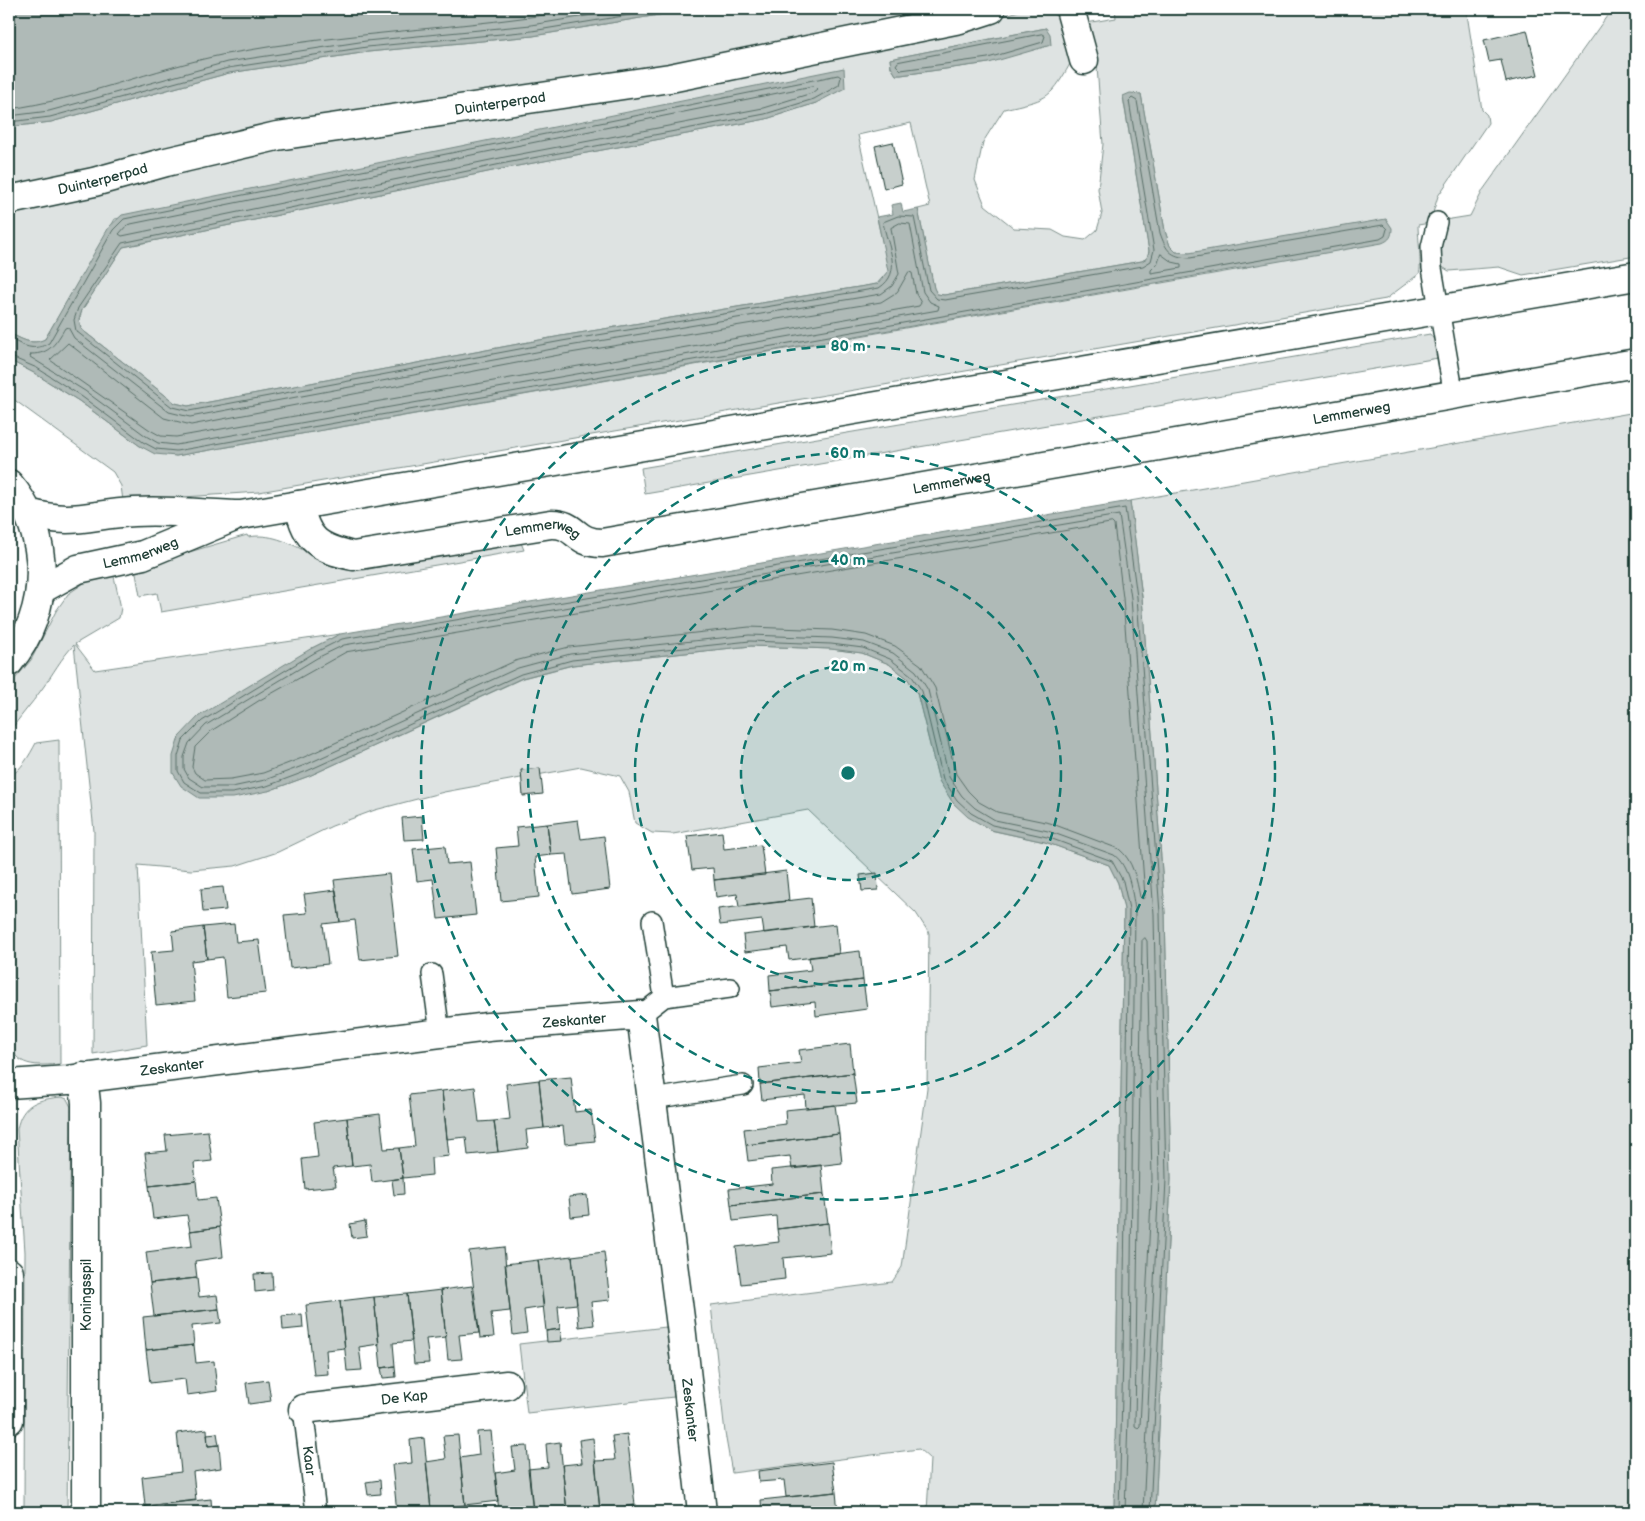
<svg xmlns="http://www.w3.org/2000/svg" width="1645" height="1521" font-family="'Balsamiq Sans',sans-serif">
	<rect width="100%" height="100%" fill="#fff"/>
	<filter id="ink" filterUnits="userSpaceOnUse"><feTurbulence type="fractalNoise" baseFrequency=".02" numOctaves="2"/><feDisplacementMap in="SourceGraphic" scale="10" xChannelSelector="R" yChannelSelector="G"/><feConvolveMatrix kernelMatrix="1 2 1 2 8 2 1 2 1" color-interpolation-filters="sRGB"/></filter>
	<g filter="url(#ink)">
		<path fill="#dee3e2" stroke="#7e908b" fill-rule="evenodd" d="M694,9H958L789,46L9,189V127L51,122L229,73L368,52L533,36Z
			M1025,9H1047L1061,20L1070,64C1049,102 1045,99 1004,109L983,142L975,180L985,205L1014,228L1052,230L1065,237L1085,240L1097,230L1102,213L1098,189L1103,144L1097,67L1086,23L1116,18L1115,9H1471L1467,14L1482,110L1487,115L1488,123L1438,196L1430,223L1418,225C1418,236 1422,267 1419,274L1386,299L259,492L123,501L121,486L113,472L9,396V360L34,373L79,401L140,446L176,456L1247,268L1189,253L1176,252L1170,246L1165,231L1141,94L1123,97L1149,251L1147,258L1142,261L944,295L937,294L934,289L918,209L930,206L911,123L858,135L889,271L877,284L561,336L188,406L175,403L81,329L79,320L82,310L123,247L507,168L766,119L816,103L115,219L45,339C31,346 22,339 9,333V208L168,170L980,23ZM1046,28L989,63L901,75H896L891,67L890,59Z
			M1612,9H1636V256L1523,275L1499,267L1449,271L1439,265L1438,256L1445,220L1470,216L1483,190Z
			M1430,334L1439,347L1438,358L645,494L641,468Z
			M1636,412V1512H1155L1171,1179L1165,913L1142,597L1130,501Z
			M247,535L248,537C270,533 288,542 307,552L309,550L342,567L364,570L520,540L524,550L161,612L157,593L140,596L135,568Z
			M113,572L121,608L119,618L75,644L95,670L340,634L312,648L268,791L309,776L523,678L573,665L751,646L831,649L862,653L889,664L907,678L917,693L939,781L990,830L1045,842L1109,865L1118,883L1124,909L1114,1512H927L930,1459L919,1449L732,1473L725,1433L711,1305L892,1282L902,1267L927,1088L929,933L916,913L808,810L673,834L652,833L635,823L629,792L620,776L581,767L444,792L375,810L332,826L278,852L235,866L191,870L138,865L147,1045L93,1054L94,831L74,645C61,658 53,674 42,689C31,705 19,717 9,733V686L31,660L56,611L68,594L87,581Z
			M59,740L60,1064C37,1066 14,1068 9,1040V777C22,769 29,756 36,743Z
			M62,1097L67,1099L71,1107L67,1512H24L25,1252L17,1129C22,1103 39,1099 62,1097Z
			M666,1327L674,1397L527,1413L519,1344Z"/>
		<path fill="#afbab7" stroke="#758883" d="M9,9H694L533,36L368,52L229,73L51,122L9,127Z
			M1046,28L1050,34L1051,45L989,63L901,75H896L891,67L890,59Z
			M844,68L845,88L816,103L766,119L507,168L123,247L82,310L79,320L81,329L175,403L188,406L561,336L877,284L888,271L877,217L893,214L891,205L901,203L903,212L918,209L934,288L937,294L944,295L1142,261L1147,258L1149,251L1123,96L1130,93L1141,94L1165,231L1170,246L1176,252L1189,253L1386,219L1392,228C1392,236 1390,240 1382,243L176,456L155,454L140,446L79,401L34,373L9,360V333C22,339 31,346 45,339L109,227L122,215Z
			M1130,501L1142,597L1165,913L1171,1179L1155,1512H1114L1124,909L1118,883L1109,865L1045,842L991,830L968,817L953,803L939,781L917,693L907,678L889,664L862,653L831,649L751,646L572,665L522,678L309,776L268,791L233,798H199L181,786L173,773V756L179,737L199,716L312,648L340,634Z"/>
		<g fill="none" stroke-linecap="round" stroke-linejoin="round">
			<path stroke="#596f68" stroke-width="1" d="M1042,34L1045,36L1043,42L988,58L901,70L896,65L898,62Z
				M814,86L817,89L812,93L763,108L505,157L122,236L119,234L127,225Z
				M9,109C83,99 152,69 226,54C344,32 465,29 584,9
				M9,116L49,111L227,62L366,41L531,25L629,9
				M9,122L50,117L228,68L367,47L532,31L666,9
				M900,223L910,224L923,292L930,302L939,306L938,310L176,445L158,443L146,436L85,391L30,357L31,354C50,354 56,343 65,328L68,327L74,338L169,412L190,417L563,347L881,294L892,286L899,274L891,228Z
				M1161,254L1172,262L1181,264V268L1151,273V270L1157,264Z
				M909,272L912,273L916,294L921,303L919,306L176,437L161,436L150,430L50,360L68,343L164,418L191,425L564,354L881,302L897,292Z
				M9,338C23,346 34,352 49,343L113,230L124,219L838,75L841,77L839,85L814,99L765,114L506,163L122,243L78,308L74,320L76,331L172,407L189,411L562,341L879,288C904,272 887,246 883,222L898,216L914,217L929,290L937,299L945,300L1143,266L1151,261L1154,250L1129,101L1132,98L1137,101L1160,233C1166,250 1170,257 1190,258L1383,225L1387,229L1385,236L1380,239L176,451L156,449L143,442L81,396L37,368L9,356
				M1112,523L1114,525L1123,598L1145,896L1143,899L1140,897C1137,881 1133,860 1119,849L1050,823L997,812L979,802L968,791L956,774L935,688L921,665L895,646L866,635L832,630L749,627L569,647L515,661L302,758L263,773L231,779L205,780L195,773L192,767L195,747L211,731L260,700L346,652Z
				M1145,938L1147,941L1152,1179L1140,1426L1138,1428L1135,1426L1142,941Z
				M1119,1512L1123,1356L1129,909L1123,881L1112,861L1047,837L992,825L971,813L957,800L943,779L922,691L911,675L890,659L863,648L831,644L750,641L572,660L521,674L307,771L267,786L232,793H201L184,782L178,771V756L183,740L202,721L314,653L342,639L1125,508L1137,597L1160,913L1166,1179L1150,1512
				M1125,1512L1130,1356L1135,909C1132,892 1129,866 1114,855L1048,831L995,820L975,808L962,796L949,777L928,690L916,671L893,653L864,642L832,638L749,635L570,654L518,668L305,765L265,780L232,787H203L189,778L184,769V757L189,743L206,725L317,658L344,645L1119,515L1131,598L1154,914L1159,1179L1143,1512"/>
		</g>
		<path fill="#c7cfcc" stroke="#1f3d34" d="M1527,30L1538,75L1506,82L1501,60L1489,62L1484,40Z
			M893,142L902,184L884,189L875,146Z
			M540,768L543,794L523,796L521,770Z
			M422,816L424,839L404,840L402,818Z
			M578,820L581,839L604,836L610,889L572,894L567,854L551,855L547,824Z
			M547,824L551,855L535,857L539,897L501,901L496,848L518,846L516,827Z
			M722,832L724,849L761,845L765,875L714,880L713,868L692,870L687,836Z
			M445,846L447,864L470,862L476,915L438,919L433,879L417,881L413,849Z
			M786,871L789,901L739,907L737,894L716,897L714,880Z
			M877,873L878,890L862,891L860,875Z
			M389,874L398,956L360,960L355,920L340,922L334,880Z
			M223,887L226,910L203,912L201,889Z
			M336,890L340,922L323,924L328,964L290,968L284,915L307,913L304,894Z
			M811,898L814,927L764,933L762,920L720,925L718,909Z
			M234,924L236,942L259,940L266,993L227,997L223,957L207,959L203,927Z
			M836,924L839,954L789,960L787,947L745,952L743,935Z
			M203,927L207,959L191,961L195,1001L156,1005L151,952L174,950L172,931Z
			M860,951L863,980L770,991L769,975L811,970L809,957Z
			M863,980L867,1009L816,1016L815,1002L772,1007L770,991Z
			M850,1044L853,1073L760,1084L759,1068L801,1063L799,1050Z
			M853,1073L857,1103L806,1108L805,1095L762,1100L760,1084Z
			M571,1077L575,1112L591,1110L595,1141L565,1144L563,1126L544,1128L539,1080Z
			M539,1080L544,1128L526,1130L528,1148L498,1152L494,1121L510,1119L506,1084Z
			M475,1087L479,1122L494,1121L498,1152L468,1155L466,1137L447,1139L442,1091Z
			M442,1091L449,1156L431,1158L432,1175L403,1178L399,1148L415,1146L409,1095Z
			M835,1105L839,1134L746,1145L744,1129L786,1124L785,1110Z
			M380,1114L384,1149L399,1148L403,1178L372,1182L370,1164L352,1166L347,1118Z
			M347,1118L352,1166L333,1168L336,1186L305,1189L302,1159L318,1157L314,1122Z
			M208,1131L212,1161L194,1163L196,1181L149,1186L145,1153L167,1151L165,1135Z
			M839,1134L842,1163L792,1169L790,1156L748,1161L746,1145Z
			M821,1165L824,1194L731,1205L729,1189L772,1184L771,1170Z
			M403,1178L404,1194L394,1195L392,1180Z
			M196,1181L198,1200L216,1198L220,1227L190,1231L187,1215L153,1219L149,1186Z
			M824,1194L828,1223L777,1229L776,1216L733,1221L731,1205Z
			M587,1195L589,1215L571,1217L569,1197Z
			M365,1221L367,1236L352,1238L350,1224Z
			M828,1223L831,1253L783,1258L785,1279L741,1284L736,1247L779,1242L777,1229Z
			M220,1227L223,1257L195,1261L197,1278L150,1283L146,1252L192,1246L190,1231Z
			M504,1247L510,1311L491,1313L494,1337L480,1338L469,1251Z
			M604,1252L610,1300L591,1302L594,1325L579,1327L572,1256Z
			M572,1256L577,1304L558,1306L560,1329L546,1331L538,1260Z
			M538,1260L544,1307L524,1310L527,1333L513,1335L505,1264Z
			M272,1273L273,1290L255,1292L254,1274Z
			M197,1278L199,1297L217,1295L219,1309L154,1316L150,1283Z
			M472,1286L479,1333L459,1335L462,1359L448,1360L441,1290Z
			M441,1290L446,1337L426,1339L429,1363L414,1364L407,1294Z
			M407,1294L412,1341L393,1343L395,1366L381,1368L374,1297Z
			M374,1297L379,1344L359,1347L362,1370L347,1371L340,1301Z
			M340,1301L345,1348L326,1350L328,1374L314,1375L306,1305Z
			M219,1309L221,1323L192,1326L194,1345L146,1350L143,1317Z
			M302,1314L303,1328L283,1330L282,1316Z
			M560,1329L562,1341L547,1342L546,1331Z
			M194,1345L196,1363L214,1361L217,1391L187,1395L185,1379L150,1383L146,1350Z
			M395,1366L396,1377L383,1378L381,1368Z
			M268,1380L271,1401L249,1404L246,1383Z
			M207,1429L208,1446L219,1445L221,1468L193,1472L196,1500L145,1506L142,1477L181,1472L177,1433Z
			M491,1431L498,1501L465,1505L460,1458L479,1455L477,1432Z
			M217,1433L219,1445L208,1446L207,1434Z
			M627,1434L635,1505L623,1507L624,1512H600L595,1461L615,1460L612,1436Z
			M458,1435L465,1505L431,1509L426,1462L446,1459L443,1436Z
			M424,1438L431,1509L397,1512L392,1465L412,1463L410,1440Z
			M593,1438L600,1509L567,1512L562,1465L582,1463L579,1440Z
			M560,1442L567,1512H533L528,1469L548,1467L546,1444Z
			M527,1446L533,1512H499L495,1473L515,1470L512,1447Z
			M832,1462L836,1492L786,1497L784,1480L759,1482L758,1471Z
			M380,1480L381,1494L368,1495L366,1482Z
			M836,1492L838,1512H788L787,1509L762,1512L761,1500Z
			M211,1499L212,1512H146L145,1506Z"/>
		<g fill="none" stroke-linecap="round" stroke-linejoin="round">
			<defs>
				<g id="lane">
					<path d="M1437,222L1431,247L1432,268L1454,396"/>
					<path d="M652,921L664,997"/>
					<path d="M432,974L440,1033"/>
					<path d="M641,1015L664,997L730,988"/>
					<path d="M652,1099L743,1085"/>
					<path id="s1" d="M303,1409L316,1512"/>
				</g>
				<g id="street">
					<path d="M1070,9L1084,60"/>
					<path id="s2" d="M9,200L94,182L166,162L277,136L670,78L960,19L991,9"/>
					<path id="s3" d="M299,505C306,541 319,548 353,556L551,524C576,523 574,543 602,543L1636,363"/>
					<path d="M83,1077L86,1103V1512"/>
					<path id="s4" d="M9,1084L68,1080L488,1027L641,1015L681,1326L702,1512"/>
					<path id="s5" d="M303,1409L507,1385"/>
				</g>
				<path id="secondary" d="M9,1273V1420"/>
				<g id="primary">
					<path d="M9,484C52,534 51,612 9,662"/>
					<path d="M28,513C74,526 90,514 134,512C169,510 206,514 241,515L1636,276"/>
					<path id="s6" d="M40,590L78,569L143,555L232,518"/>
				</g>
			</defs>
			<use href="#lane" stroke="#1f3d34" stroke-width="22"/>
			<use href="#street" stroke="#1f3d34" stroke-width="31"/>
			<use href="#secondary" stroke="#1f3d34" stroke-width="31"/>
			<use href="#primary" stroke="#1f3d34" stroke-width="31"/>
			<use href="#lane" stroke="#fff" stroke-width="19"/>
			<use href="#street" stroke="#fff" stroke-width="28"/>
			<use href="#secondary" stroke="#fff" stroke-width="28"/>
			<use href="#primary" stroke="#fff" stroke-width="28"/>
		</g>
	</g>
	<circle cx="848" cy="773" r="107" fill="#0f766e" fill-opacity=".12"/>
	<g fill="none" stroke="#0f766e" stroke-width="2.5" stroke-dasharray="9 6">
		<circle cx="848" cy="773" r="107"/>
		<circle cx="848" cy="773" r="213"/>
		<circle cx="848" cy="773" r="320"/>
		<circle cx="848" cy="773" r="427"/>
	</g>
	<g text-anchor="middle" dominant-baseline="central" stroke-width="5" stroke-linejoin="round" paint-order="stroke">
		<g font-size="14" fill="#1f3d34" stroke="#fff">
			<text stroke="none"><textPath href="#s2" startOffset="501">Duinterperpad</textPath></text>
			<text stroke="none"><textPath href="#s2" startOffset="96">Duinterperpad</textPath></text>
			<text stroke="none"><textPath href="#s3" startOffset="1098">Lemmerweg</textPath></text>
			<text stroke="none"><textPath href="#s3" startOffset="692">Lemmerweg</textPath></text>
			<text stroke="none"><textPath href="#s3" startOffset="274">Lemmerweg</textPath></text>
			<text stroke="none"><textPath href="#s6" startOffset="108">Lemmerweg</textPath></text>
			<text stroke="none"><textPath href="#s4" startOffset="569">Zeskanter</textPath></text>
			<text stroke="none"><textPath href="#s4" startOffset="164">Zeskanter</textPath></text>
			<text transform="translate(86 1295) rotate(-90)">Koningsspil</text>
			<text stroke="none"><textPath href="#s5" startOffset="102">De Kap</textPath></text>
			<text stroke="none"><textPath href="#s4" startOffset="1034">Zeskanter</textPath></text>
			<text stroke="none"><textPath href="#s1" startOffset="52">Kaar</textPath></text>
		</g>
	</g>
	<circle cx="848" cy="773" r="8" fill="#0f766e" stroke="#fff" stroke-width="2.5"/>
	<g font-size="15" text-anchor="middle" font-weight="bold" fill="#0f766e" stroke="#fff" stroke-width="5" stroke-linejoin="round" paint-order="stroke">
		<text x="848" y="351">80 m</text>
		<text x="848" y="458">60 m</text>
		<text x="848" y="565">40 m</text>
		<text x="848" y="671">20 m</text>
	</g>
	<rect width="1645" height="1521" fill="none" stroke="#fff" stroke-width="30"/>
	<rect x="15" y="15" width="1615" height="1491" fill="none" stroke="#1f3d34" stroke-width="2" filter="url(#ink)"/>
</svg>
